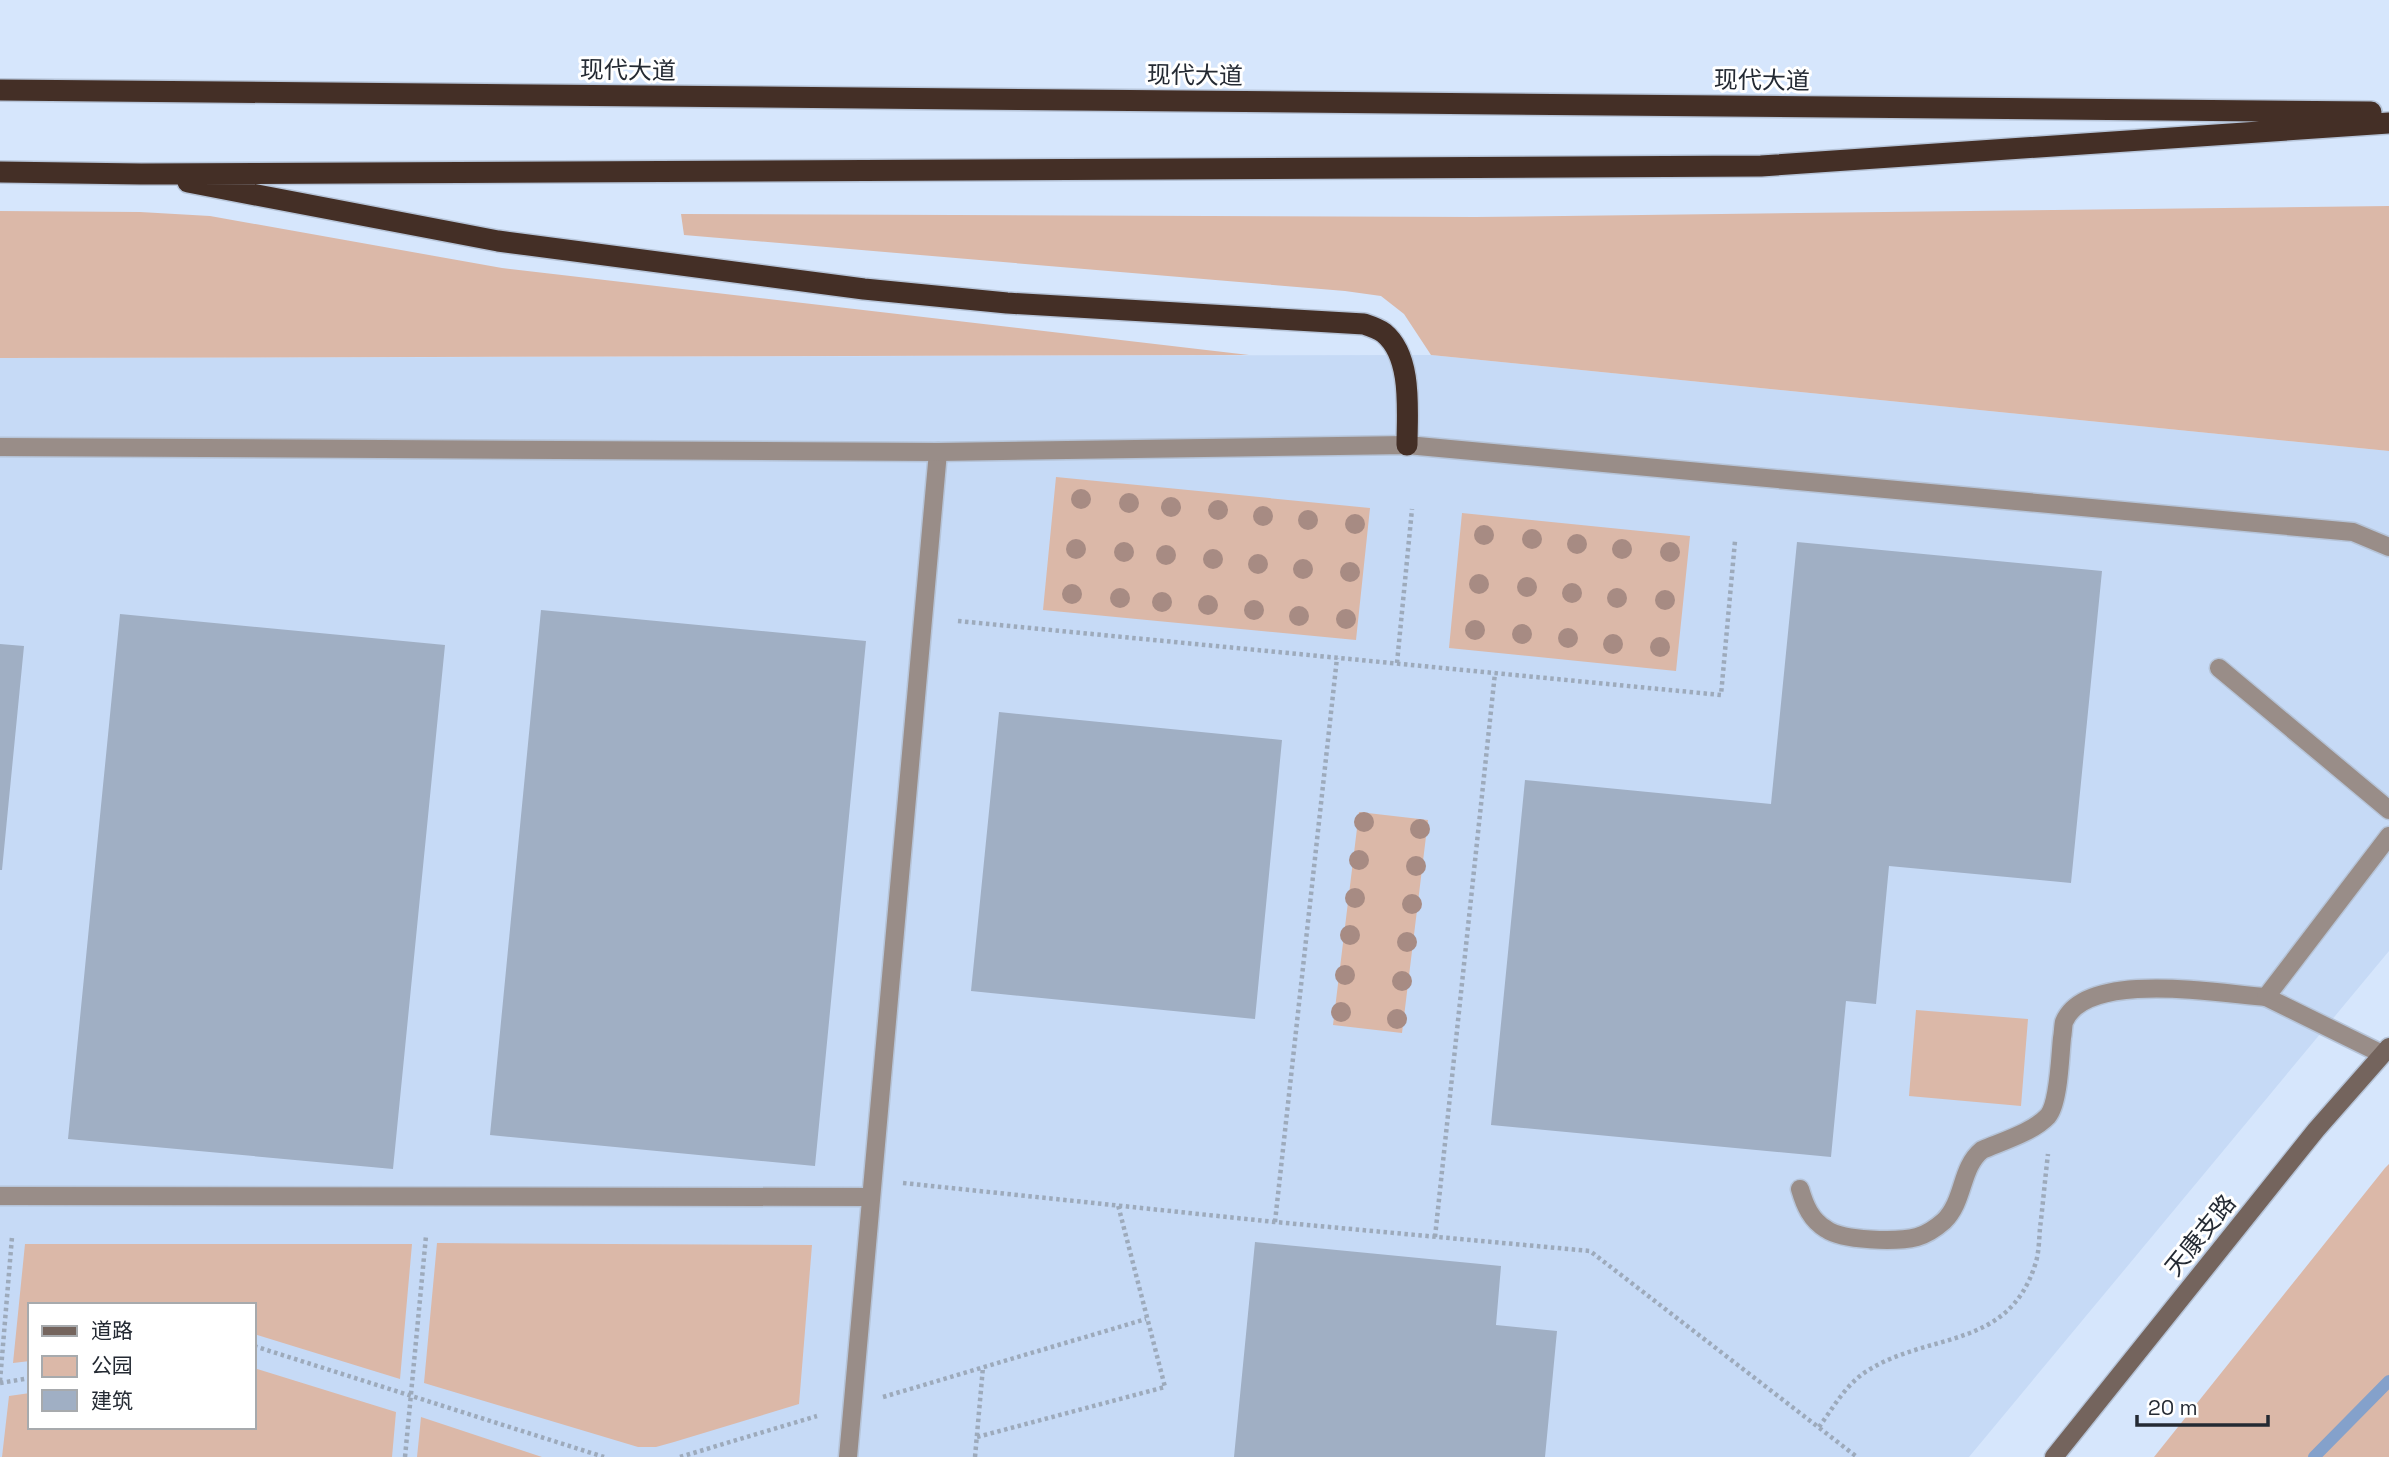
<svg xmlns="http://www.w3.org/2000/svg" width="2389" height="1457" font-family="'Space Grotesk','Noto Sans SC',sans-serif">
	<rect width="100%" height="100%" fill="#d6e6fc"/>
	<path fill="#c6daf6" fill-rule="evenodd" d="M1431,355L2389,451V951L1969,1457H0V358ZM30,1305H254V1427H30Z"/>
	<path fill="#dbb8a8" d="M2389,206V451L1431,355L1404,314L1381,296L1345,291L684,235L681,214L1475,217Z
		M0,211L140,212L210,216L502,268L1249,355L0,358Z
		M1056,477L1370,508L1356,640L1043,610Z
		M1462,513L1690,536L1676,671L1449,648Z
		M1359,812L1428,820L1402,1033L1333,1025Z
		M1916,1010L2028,1019L2021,1106L1909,1096Z
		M2389,1164V1457H2154L2385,1168Z
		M437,1243L812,1245L799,1404L674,1442L656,1447H638L424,1383Z
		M25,1244H412L400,1379L254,1334V1305H30V1361L13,1363Z
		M254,1368L396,1412L392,1457H2L9,1396L30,1393V1427H254Z
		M421,1417L542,1457H417Z"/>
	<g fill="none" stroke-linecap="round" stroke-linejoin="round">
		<path stroke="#84a1cb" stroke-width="12" d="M2314,1457L2389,1381"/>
	</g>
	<path fill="#a0afc4" d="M1797,542L2102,571L2071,883L1889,866L1876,1004L1846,1001L1831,1157L1491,1125L1525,780L1771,804Z
		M541,610L866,641L815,1166L490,1135Z
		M120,614L445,645L393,1169L68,1139Z
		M0,644L24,646L2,870H0Z
		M999,712L1282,740L1255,1019L971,991Z
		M1255,1242L1501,1266L1496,1325L1557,1331L1545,1457H1234Z"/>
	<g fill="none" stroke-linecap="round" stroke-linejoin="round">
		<defs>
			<path id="lane" d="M2219,668L2389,810
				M1800,1189C1805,1206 1811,1220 1826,1229C1843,1241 1897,1242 1917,1237C1928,1234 1936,1228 1944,1221C1965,1200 1960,1168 1982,1150C2003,1141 2033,1132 2048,1116C2059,1103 2060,1056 2062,1038C2063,1033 2063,1026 2064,1022C2086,969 2221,994 2266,997
				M0,1196L871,1197
				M848,1457L938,452"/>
			<path id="street" d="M0,447L938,452L1407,445L2353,532L2389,547
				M2382,1054L2266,997L2389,836"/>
			<path id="secondary" d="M2054,1457L2316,1130L2389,1047"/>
			<path id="highway" d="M0,90L2371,112
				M0,172L141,174L1761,166L2389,123
				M188,182L498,241L864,289L1007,303L1364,324C1370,326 1379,329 1384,333C1413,357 1407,412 1407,445"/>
		</defs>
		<use href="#lane" stroke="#b6c4d8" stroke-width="21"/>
		<use href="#street" stroke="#b6c4d8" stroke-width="21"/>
		<use href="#secondary" stroke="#b6c4d8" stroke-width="21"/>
		<use href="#highway" stroke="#b6c4d8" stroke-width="24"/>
		<path stroke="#9daabb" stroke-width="4.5" stroke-dasharray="3.5 3.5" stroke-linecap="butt" d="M958,621L1721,695L1735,541
			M1397,663L1412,509
			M903,1183L1275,1222L1590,1251L1857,1457
			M1275,1222L1337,658
			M1435,1237L1495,673
			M254,1346L604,1457
			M0,1381L12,1237
			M0,1383L30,1378
			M883,1397L1146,1319
			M1819,1427C1833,1408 1846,1384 1867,1371C1928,1332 2008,1350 2035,1265C2039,1254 2039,1240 2040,1228C2043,1204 2045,1179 2048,1154
			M977,1437L1165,1387L1118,1205
			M405,1457L426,1236
			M680,1457L817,1416
			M975,1457L983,1367"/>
		<use href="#lane" stroke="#998d88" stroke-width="18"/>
		<use href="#street" stroke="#998d88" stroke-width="18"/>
		<use href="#secondary" stroke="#74645d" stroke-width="18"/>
		<use href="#highway" stroke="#442f26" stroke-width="21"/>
	</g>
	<g fill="#a78b83">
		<circle cx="1081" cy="499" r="10"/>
		<circle cx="1129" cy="503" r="10"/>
		<circle cx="1171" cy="507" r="10"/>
		<circle cx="1218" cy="510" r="10"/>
		<circle cx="1263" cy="516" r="10"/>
		<circle cx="1308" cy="520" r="10"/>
		<circle cx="1355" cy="524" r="10"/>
		<circle cx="1484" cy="535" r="10"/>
		<circle cx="1532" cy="539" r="10"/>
		<circle cx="1577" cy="544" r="10"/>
		<circle cx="1076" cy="549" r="10"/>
		<circle cx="1622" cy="549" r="10"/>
		<circle cx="1124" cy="552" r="10"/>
		<circle cx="1670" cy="552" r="10"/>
		<circle cx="1166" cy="555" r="10"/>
		<circle cx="1213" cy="559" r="10"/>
		<circle cx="1258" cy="564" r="10"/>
		<circle cx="1303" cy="569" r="10"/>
		<circle cx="1350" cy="572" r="10"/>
		<circle cx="1479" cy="584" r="10"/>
		<circle cx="1527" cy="587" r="10"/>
		<circle cx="1572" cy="593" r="10"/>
		<circle cx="1072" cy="594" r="10"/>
		<circle cx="1120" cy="598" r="10"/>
		<circle cx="1617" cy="598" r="10"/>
		<circle cx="1665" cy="600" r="10"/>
		<circle cx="1162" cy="602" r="10"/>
		<circle cx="1208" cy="605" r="10"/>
		<circle cx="1254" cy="610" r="10"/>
		<circle cx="1299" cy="616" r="10"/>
		<circle cx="1346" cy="619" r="10"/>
		<circle cx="1475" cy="630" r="10"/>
		<circle cx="1522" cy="634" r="10"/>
		<circle cx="1568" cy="638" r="10"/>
		<circle cx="1613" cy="644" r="10"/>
		<circle cx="1660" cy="647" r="10"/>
		<circle cx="1364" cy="822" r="10"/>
		<circle cx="1420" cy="829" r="10"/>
		<circle cx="1359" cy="860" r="10"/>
		<circle cx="1416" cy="866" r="10"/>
		<circle cx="1355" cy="898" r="10"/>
		<circle cx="1412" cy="904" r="10"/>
		<circle cx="1350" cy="935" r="10"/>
		<circle cx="1407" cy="942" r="10"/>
		<circle cx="1345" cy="975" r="10"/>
		<circle cx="1402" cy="981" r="10"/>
		<circle cx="1341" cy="1012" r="10"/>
		<circle cx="1397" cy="1019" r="10"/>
	</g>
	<g text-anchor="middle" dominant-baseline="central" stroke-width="6" stroke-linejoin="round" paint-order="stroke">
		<g font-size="24" fill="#242a33" stroke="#fff">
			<text transform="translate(628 70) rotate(1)">现代大道</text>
			<text transform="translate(1195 75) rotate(1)">现代大道</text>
			<text transform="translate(1762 80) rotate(1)">现代大道</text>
			<text transform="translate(2200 1235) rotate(-51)">天康支路</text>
		</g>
	</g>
	<rect x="28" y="1303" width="228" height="126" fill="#ffffff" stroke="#a7aaad" stroke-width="2"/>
	<rect x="42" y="1326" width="35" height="10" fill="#74645d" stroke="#a7aaad" stroke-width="2"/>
	<text x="91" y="1338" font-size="21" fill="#242a33">道路</text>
	<rect x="42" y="1356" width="35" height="21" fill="#dbb8a8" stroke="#a7aaad" stroke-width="2"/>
	<text x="91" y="1373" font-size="21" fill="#242a33">公园</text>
	<rect x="42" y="1390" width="35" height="21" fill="#a0afc4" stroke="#a7aaad" stroke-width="2"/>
	<text x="91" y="1408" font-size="21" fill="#242a33">建筑</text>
	<path d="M2137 1415v10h131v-10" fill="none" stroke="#242a33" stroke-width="3.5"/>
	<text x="2148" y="1415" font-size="21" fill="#242a33" stroke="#ffffff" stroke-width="5" paint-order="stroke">20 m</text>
</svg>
